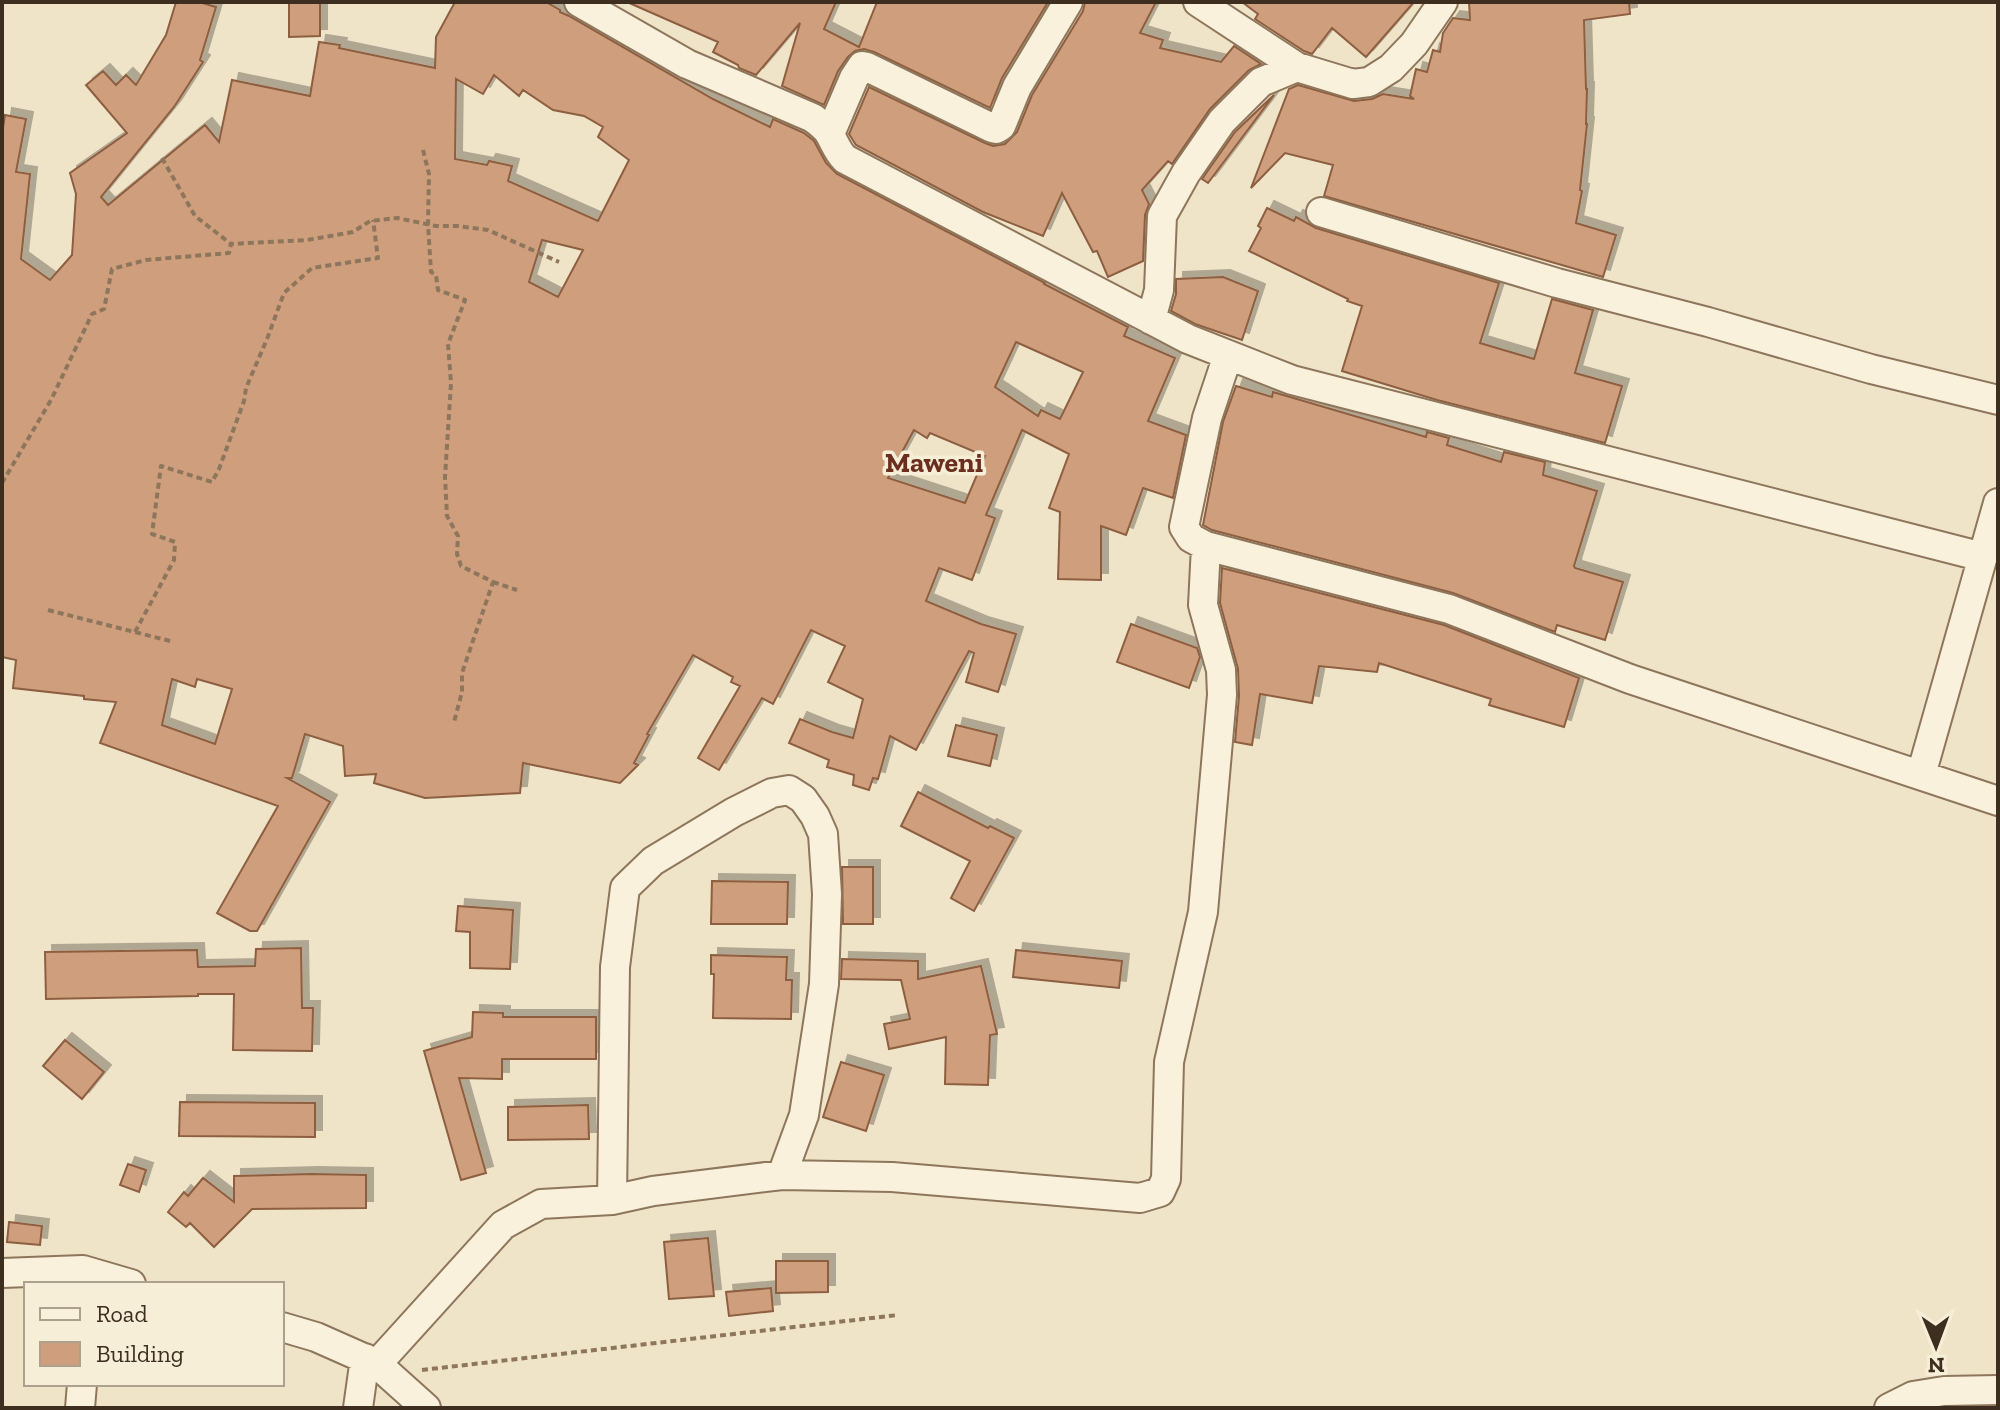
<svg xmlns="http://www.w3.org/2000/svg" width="2000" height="1410" font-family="'Zilla Slab',serif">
	<defs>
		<filter id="shadow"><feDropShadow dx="7" dy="-7" stdDeviation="0" flood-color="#0004"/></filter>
	</defs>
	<rect width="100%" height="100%" fill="#f0e4c8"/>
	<path fill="#cf9f7d" stroke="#8d5f41" stroke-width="2" fill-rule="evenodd" filter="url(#shadow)" d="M176,2H199L216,7L200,60L203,62L174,107L101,197L108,205L205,125L219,142L232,80L310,96L319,42L340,45L339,48L435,68L436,37L455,2H546L560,10V12L569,16L713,99L770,127L773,119L804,133L814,141L826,163L837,174L1045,283L1044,284L1128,327L1124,336L1175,358L1148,421L1186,435L1173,498L1143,488L1126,535L1101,526V580L1058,579L1060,512L1049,508L1069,454L1022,430L986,515L995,518L972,580L939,568L926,601L981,624L1016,634L998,692L966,682L974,653L969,651L916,750L890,736L878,779L873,778L869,790L853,785L854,775L827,767L829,760L789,743L800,719L832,732L853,738L863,699L828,682L845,646L811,630L773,704L762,698L719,770L698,758L740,686L731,682L733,677L693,655L647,734L649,735L634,763L638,765L620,783L523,763L520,793L425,798L374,783L376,774L345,776L343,746L305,734L292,778H287L330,802L257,931H250L217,913L278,806L100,743L116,702L84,699V696L13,688L16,660L2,657V134L5,115L26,119L16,172L30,174L21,259L50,280L72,255L76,194L70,173L127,133L86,85L103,71L116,85L126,75L136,85L166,35ZM494,75L519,96L523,90L553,110L584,116L603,127L598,137L629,160L598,221L508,181L512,166L489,161L487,165L455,159L456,79L483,94ZM542,240L583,250L558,297L529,282ZM1016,342L1083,372L1060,419L1041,410L1038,416L995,387ZM914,430L927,438L930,433L985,456L965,503L888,478ZM172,679L195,687L197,679L232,689L215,744L162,725Z
		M289,2H320V36L289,37Z
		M627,2H836L824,29L859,47L877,2H1048L1002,78L990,108L874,52L864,49L855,51L848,57L838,71L824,105L782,86L800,23L756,75L739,68L738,65L713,52L718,42Z
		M1085,2H1156L1140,33L1163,40L1160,48L1221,62L1234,46L1261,64L1249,70L1210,109L1172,164L1168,161L1142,190L1149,204L1145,215L1143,261L1108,277L1097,251L1093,252L1062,193L1043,236L983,212L856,145L849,134L869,87L985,143L993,146L1005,144L1017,132L1032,95L1083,11Z
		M1242,2H1414L1366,57L1332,28L1312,54L1304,51L1255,19L1258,14Z
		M1469,2H1629L1630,14L1584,20L1586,89H1587L1586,124H1587L1580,190L1582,191L1576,223L1616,235L1603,277L1324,196L1333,165L1285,153L1251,188L1289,89L1298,85L1354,101L1372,99L1383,94L1414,99L1410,96L1416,69L1427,72L1433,50L1440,52L1443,33L1453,18L1470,20Z
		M1274,95L1208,183L1202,179L1235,132Z
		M1267,208L1294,221L1296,217L1316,228L1499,283L1480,343L1534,359L1552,299L1593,310L1575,373L1622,386L1605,443L1437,400L1342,371L1362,306L1347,301L1348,299L1249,251L1261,228L1258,226Z
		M1223,277L1258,291L1242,340L1195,324L1171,311L1176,294V279Z
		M1236,386L1272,397L1273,392L1426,437L1427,432L1449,438L1447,445L1501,462L1504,452L1545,462L1543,475L1597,491L1574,566L1575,568L1623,582L1605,640L1557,625L1555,632L1453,593L1212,530L1203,525L1223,422Z
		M1222,568L1444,625L1579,678L1564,727L1489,705L1491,699L1379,663L1377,672L1319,666L1312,703L1260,694L1252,745L1235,742L1239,696L1238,669L1220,603Z
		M1131,624L1197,648L1200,657L1189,688L1117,662Z
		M956,725L997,735L990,766L948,756Z
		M918,792L988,828L990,826L1014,838L974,911L951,898L970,861L901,826Z
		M842,867H873V924H843Z
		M712,881L788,882L787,924H711Z
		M458,906L513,910L510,969L470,968V932L456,931Z
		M301,948L302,1008H313L312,1051L233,1050L234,994H198V996L46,999L45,952L197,950L198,967L255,966L256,949Z
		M1016,950L1122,961L1119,988L1013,977Z
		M711,955L787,957L786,980H792L791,1019L713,1018L714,974H711Z
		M842,959L918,961V979L981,966L997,1034L990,1035L988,1085L945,1084L946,1037L889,1049L884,1024L910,1019L901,980L841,979Z
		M473,1012L503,1013V1017H596V1059H502V1079L459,1078L486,1173L461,1180L424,1051L472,1037Z
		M65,1040L104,1072L82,1099L43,1066Z
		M841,1062L884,1075L866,1131L823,1117Z
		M180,1102L315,1103V1137L179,1136Z
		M588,1105L589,1139L508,1140V1107Z
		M128,1164L146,1170L139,1192L120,1185Z
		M311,1174L366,1175V1208L252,1209L214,1247L190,1223L186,1227L168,1212L184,1192L188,1196L203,1178L234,1202V1176Z
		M9,1222L42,1226L40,1245L7,1242Z
		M708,1238L714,1296L669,1299L664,1242Z
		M776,1261H828V1292L776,1293Z
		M771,1288L773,1311L729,1316L726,1292Z"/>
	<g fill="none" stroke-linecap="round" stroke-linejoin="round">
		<defs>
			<path id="street" d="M579,2L687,64L813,118C819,123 825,127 829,133C835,143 837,151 845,159L1188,339L1292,380L1983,557
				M1198,2L1297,67
				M830,134L854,78L862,66L867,67L992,128L996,129L1001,126L1017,87L1068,2
				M1321,212L1557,283L1708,322L1871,369L1998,400
				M1151,320L1159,290L1162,216L1186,173L1222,121L1261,82L1297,67L1353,84L1369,82L1391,68L1414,44L1443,2
				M1228,355L1207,418L1184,527L1191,538L1206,546L1449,609L1630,679L1998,801
				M1921,775L1998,503
				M782,1175L892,1177L1140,1198L1160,1192L1166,1179L1169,1062L1203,912L1222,695L1221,670L1203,605L1206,546
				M2,1273L83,1270L131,1284
				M282,1327L316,1337L377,1364L426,1408
				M377,1364L503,1225L541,1204L612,1200L653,1191L782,1175L804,1115L824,984L827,894L823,834L815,816L803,799L789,790L772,793L734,812L653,861L625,888L615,967L612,1200
				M80,1408L82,1384
				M358,1408L365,1358
				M1889,1408L1913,1396L1944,1391L1998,1390"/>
		</defs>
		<use href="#street" stroke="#8d765c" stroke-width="32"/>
		<path stroke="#8d765c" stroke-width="4" stroke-dasharray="6 4" stroke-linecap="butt" d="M423,150L429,174L428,224L431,272L436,275L438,290L465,300L448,344L451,383L445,477L447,516L458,536L457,554L461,566L493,582L462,673V692L454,722
			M162,158L195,216L231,244
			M2,483L51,400L92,314L104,309L112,269L146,260L229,253L231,244L307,240L353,232L370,221L397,218L436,226H457L488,230L559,262
			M493,582L517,590
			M48,610L174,642
			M135,632L174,560L175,542L152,534L161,466L212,482L219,469L244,401L246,388L267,339L284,293L312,268L378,258L373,220
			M422,1370L898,1315"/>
		<use href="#street" stroke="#faf1dc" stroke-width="28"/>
	</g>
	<g text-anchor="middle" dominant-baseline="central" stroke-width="7" stroke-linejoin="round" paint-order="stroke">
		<g font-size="28" font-weight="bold" fill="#6b2e1e" stroke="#f7eed8">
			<text x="934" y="462">Maweni</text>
		</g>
	</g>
	<rect width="2000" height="1410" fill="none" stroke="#3d2e20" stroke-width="8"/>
	<rect x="24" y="1282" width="260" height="104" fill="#f7eed8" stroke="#ada18e" stroke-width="2"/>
	<rect x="40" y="1308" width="40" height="12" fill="#faf1dc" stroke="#ada18e" stroke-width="2"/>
	<text x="96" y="1322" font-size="24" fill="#3d2e20">Road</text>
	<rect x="40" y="1342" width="40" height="24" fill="#cf9f7d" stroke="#ada18e" stroke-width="2"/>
	<text x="96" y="1362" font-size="24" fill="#3d2e20">Building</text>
	<g transform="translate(1936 1346) rotate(179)" stroke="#f7eed8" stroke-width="6" paint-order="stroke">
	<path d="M0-6L14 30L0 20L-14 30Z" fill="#3d2e20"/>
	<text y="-12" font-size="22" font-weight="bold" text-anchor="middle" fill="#3d2e20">N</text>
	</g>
</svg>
